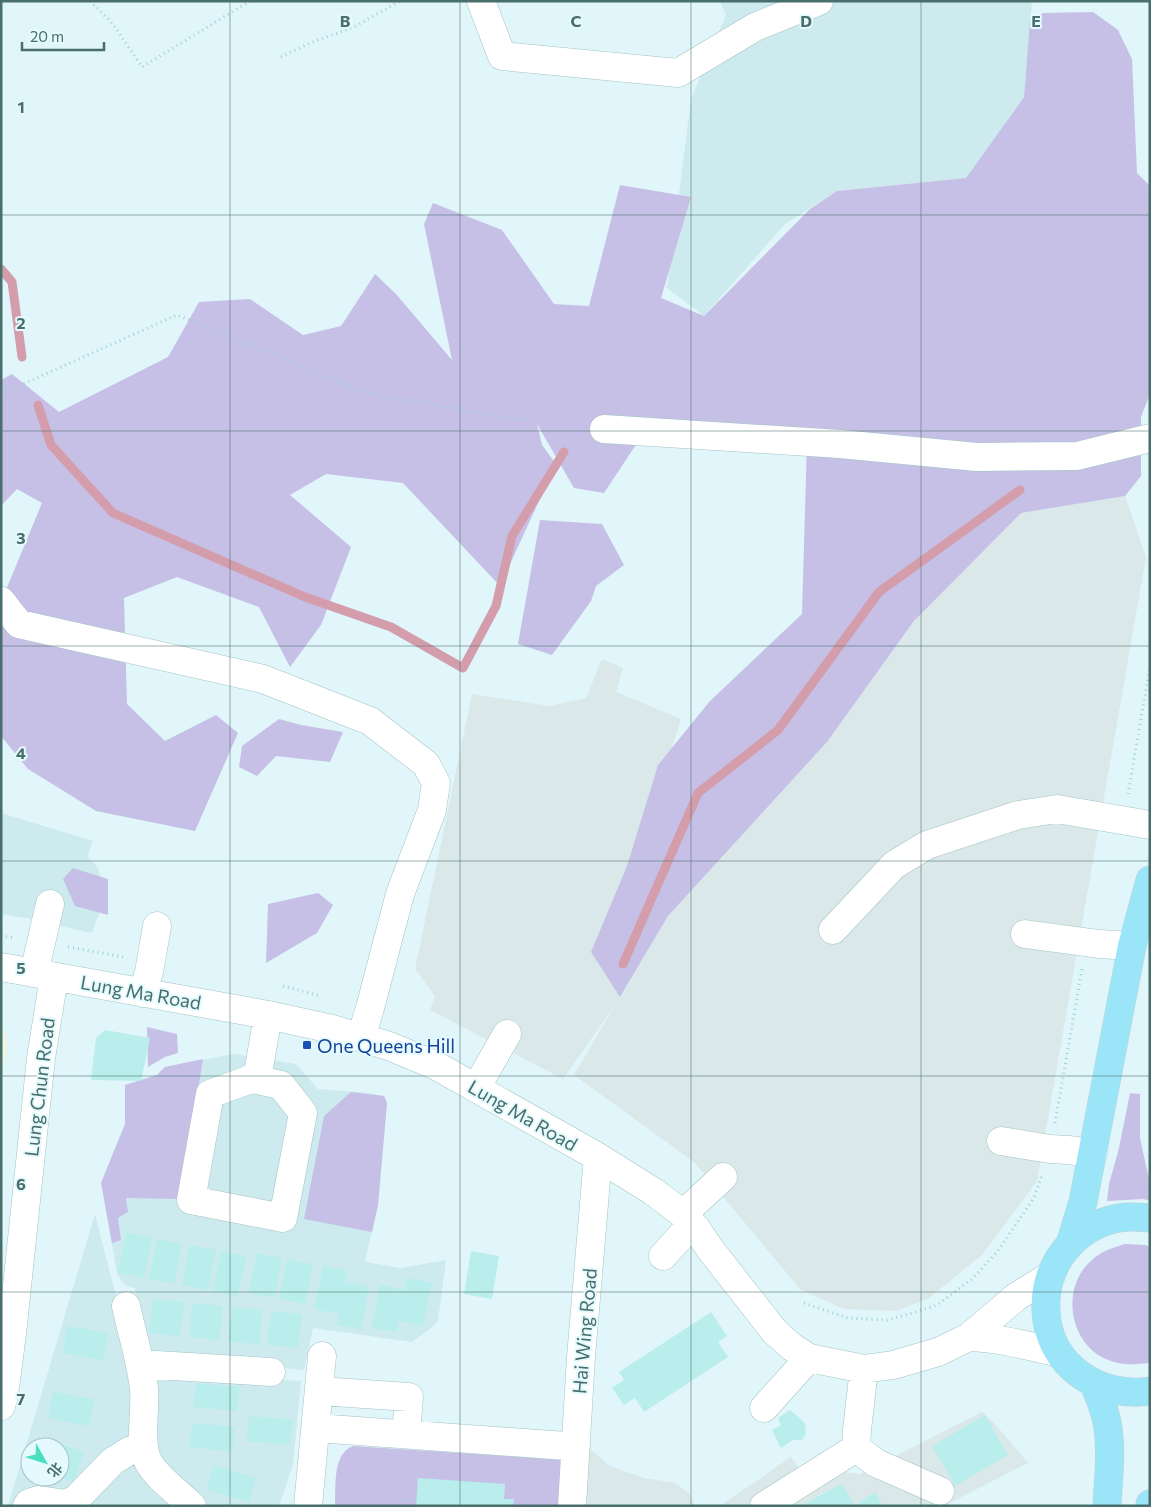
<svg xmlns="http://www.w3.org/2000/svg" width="1151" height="1507" font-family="Commissioner,'Noto Sans SC',sans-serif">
	<rect width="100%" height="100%" fill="#e0f6fa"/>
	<path fill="#cdeaef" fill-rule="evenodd" d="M720,1H1032L1024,97L966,178L837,191L785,224L704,316L667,288L691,99L726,15Z
		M1,813L93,841L87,857L97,866L101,877L100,910L92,933L26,918L1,914Z
		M234,1054L296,1064L318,1089L368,1093L384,1096L387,1103L378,1205L365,1262L401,1268L446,1260L438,1321L431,1328L412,1342L313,1328L304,1370L145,1354L135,1288L128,1287L122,1282L117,1273L101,1183L125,1124V1085L157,1075L165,1067Z
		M95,1214L135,1371L155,1370L301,1381L293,1465L279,1506H8ZM30,1447H60V1477H30Z"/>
	<path fill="#dbe8e9" d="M1125,496L1146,557L1037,1181L982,1255L929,1298L897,1311L844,1309L800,1289L694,1162L574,1075L615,1005L563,1079L430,1010L435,996L415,969L472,694L549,706L586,698L602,659L623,668L616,692L681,719L657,795L621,996L668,916L827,742L923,609L1021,513Z
		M982,1412L996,1425L1028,1463L944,1506H720L791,1457L815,1490L845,1472L860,1474Z
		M587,1446L610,1466L644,1478L675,1483L690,1494L695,1506H586L588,1470Z"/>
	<path fill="#f1f6dd" d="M1,1019L7,1043L1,1083Z"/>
	<path fill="#c6c0e7" d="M1093,12L1118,30L1132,59L1137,173L1150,186V394L1141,417V476L1125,496L1021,513L914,621L827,742L668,916L620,997L591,952L627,866L658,765L710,701L802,614L807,442L645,431L604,493L574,488L537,424L542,445L556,464L500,586L403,483L326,474L290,495L351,547L321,625L290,667L259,607L177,577L124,598L127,704L165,741L216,715L238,733L195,831L96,811L28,769L1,736V602L42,503L17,489L1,506V380L12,374L59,412L168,357L199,302L250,299L303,335L341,326L375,274L396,294L452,360L424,224L433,203L502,230L554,304L589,306L620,185L691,197L661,298L704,316L810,209L837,191L966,178L1024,97L1030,21L1043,13Z
		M540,520L602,524L624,565L596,586L591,601L552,655L518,644Z
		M279,719L301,725L343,732L330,762L276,756L257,776L239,767L242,746Z
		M73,868L108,879V915L75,906L63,879Z
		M318,893L333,905L317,933L266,963L268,904Z
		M147,1027L177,1034L178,1053L165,1057L148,1067Z
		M203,1059L180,1199L126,1198L128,1212L118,1218L121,1240L112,1243L101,1183L125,1124V1085L157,1075L165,1067Z
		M351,1092L384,1096L387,1103L378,1205L372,1232L304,1219L324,1116Z
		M1130,1093L1140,1094V1138L1150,1184V1201L1143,1199L1107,1201L1109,1184L1119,1148Z
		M1125,1244L1145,1245L1150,1247L1149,1363C1136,1364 1124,1366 1111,1361C1070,1348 1059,1289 1091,1261C1101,1251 1112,1248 1125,1244Z
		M353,1446L565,1460L561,1506H335C336,1487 332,1454 353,1446Z"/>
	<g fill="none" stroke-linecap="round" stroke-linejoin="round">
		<path stroke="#d39dac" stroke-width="9" d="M1,269L12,282L22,357
			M38,405L51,445L113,513L305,597L391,627L463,668L496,606L512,536L564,452
			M623,964L698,793L778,730L879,592L1020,490"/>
	</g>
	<path fill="#b9eeec" d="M105,1030L150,1038L141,1081L91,1080L96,1038Z
		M126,1233L152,1238L144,1278L118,1273Z
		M157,1239L182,1244L174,1284L149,1279Z
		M190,1245L216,1250L208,1290L182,1285Z
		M221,1251L246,1256L238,1296L213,1291Z
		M471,1251L499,1256L492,1299L464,1294Z
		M257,1253L282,1258L274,1298L249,1293Z
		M287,1259L313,1264L305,1304L279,1299Z
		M323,1266L347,1270L345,1282L369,1286L361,1329L337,1325L339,1314L314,1309Z
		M407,1278L432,1283L423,1326L399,1321L397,1332L372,1328L380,1285L405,1290Z
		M153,1299L184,1302L180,1336L149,1333Z
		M192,1303L223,1306L219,1340L189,1337Z
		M232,1307L262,1310L259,1345L228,1341Z
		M271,1311L302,1314L298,1348L267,1345Z
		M711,1312L727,1336L718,1342L728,1357L644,1412L635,1398L624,1405L612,1388L624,1380L619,1372Z
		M67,1326L108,1333L104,1360L63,1353Z
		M196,1383L240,1387L236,1411L193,1407Z
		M53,1392L94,1399L89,1426L48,1418Z
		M790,1410L805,1423L806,1434L802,1440H793L781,1448L772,1430L781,1425L778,1418Z
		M985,1415L1008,1455L955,1486L932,1446Z
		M249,1416L293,1420L290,1445L246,1441Z
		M192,1423L235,1427L232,1452L189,1447Z
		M51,1441L84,1452L74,1482L60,1477V1447H49Z
		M214,1465L256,1478L249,1502L207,1490Z
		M418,1478L505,1484L504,1499H514L513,1506H416Z
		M842,1484L855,1505L876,1492L882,1506H800Z"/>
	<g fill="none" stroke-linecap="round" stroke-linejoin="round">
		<defs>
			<path id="minor" d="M481,1L502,56L678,73L755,27L819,1
				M604,429L840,444L977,457L1077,456L1150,438
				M1,601L19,624L263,679L370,721L426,764L436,783L432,810L400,894L370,1008L361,1037
				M833,930L894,865L927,845L1018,815L1057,809L1150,825
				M1025,934L1099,944L1132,946
				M1,967L268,1015L332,1029L389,1046L435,1065L598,1157L654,1192L683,1214L696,1228L710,1249L775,1332L792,1347L809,1358L864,1369L893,1365L938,1352L969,1337L1016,1297L1051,1275
				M34,973L50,904
				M143,993L149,972L157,926
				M257,1080L251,1079L210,1094L191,1200L283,1218L303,1113L281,1085L257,1080L268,1015
				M476,1088L507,1034
				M1001,1141L1050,1149L1068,1150L1093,1153
				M683,1214L723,1177
				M663,1256L692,1224
				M126,1306C132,1334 141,1361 144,1389C146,1409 139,1441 147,1459C154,1476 179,1493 192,1506
				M969,1337C999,1338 1030,1346 1059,1353
				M140,1364L271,1372
				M864,1369L857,1430L856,1448L876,1463L940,1491
				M319,1391L409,1397L406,1434
				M1,1406L4,1395L12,1334L41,1058L54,977
				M764,1408L809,1358
				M316,1428L566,1446L576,1445
				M27,1506L29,1503L39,1500L66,1504L76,1499L113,1461L129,1451L144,1446
				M308,1506L322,1356
				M572,1506L581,1357L598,1157
				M764,1506L856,1448"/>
			<path id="major" d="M1150,1218C1140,1217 1129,1216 1119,1218C1075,1226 1043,1265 1046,1311C1048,1364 1098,1399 1150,1391
				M1070,1244L1083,1202L1132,946L1150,880
				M1094,1384C1100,1398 1106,1413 1108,1428C1112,1454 1108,1480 1107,1506
				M1150,1506V1504"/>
		</defs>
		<use href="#minor" stroke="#a3c4c4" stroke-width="29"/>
		<use href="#major" stroke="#c8d4d3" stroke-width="29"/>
		<path stroke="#9dd2d0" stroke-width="3" stroke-dasharray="1 4" stroke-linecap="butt" d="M90,1L113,24L142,67L250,1
			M281,57L310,43L354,27L400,1
			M1,394L177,315L367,393L511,418L534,420
			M1128,794L1150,666
			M1,936L15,938
			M68,947L124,957
			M283,986L321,996
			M1055,1123L1082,969
			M804,1303L848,1318L887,1320L913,1313L937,1305L972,1279L997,1252L1034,1198L1042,1175
			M395,1499L416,1500"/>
		<use href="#minor" stroke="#fff" stroke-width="28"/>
		<use href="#major" stroke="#9ae5f7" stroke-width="28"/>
	</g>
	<path fill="none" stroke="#496f6c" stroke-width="1" stroke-opacity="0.55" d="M230,1V1506M460,1V1506M691,1V1506M921,1V1506M1,215H1150M1,431H1150M1,646H1150M1,861H1150M1,1076H1150M1,1292H1150"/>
	<rect fill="#1a4fb4" stroke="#e5fafe" stroke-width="2" x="302" y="1040" width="10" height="10" rx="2.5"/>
	<g text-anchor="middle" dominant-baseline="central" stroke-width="4" stroke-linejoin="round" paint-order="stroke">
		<g font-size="19" fill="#496f6c" stroke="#e5fafe">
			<text transform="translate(141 992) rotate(10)">Lung Ma Road</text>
			<text transform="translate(39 1087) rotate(-83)">Lung Chun Road</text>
			<text transform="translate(523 1115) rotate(30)">Lung Ma Road</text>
			<text transform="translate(584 1331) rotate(-85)">Hai Wing Road</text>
		</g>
		<g font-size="19" fill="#164399" stroke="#e5fafe" text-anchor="start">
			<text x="317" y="1045">One Queens Hill</text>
		</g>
	</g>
	<g font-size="16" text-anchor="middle" font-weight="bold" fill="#496f6c" stroke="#e5fafe" stroke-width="4" stroke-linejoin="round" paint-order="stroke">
		<text x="345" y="27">B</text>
		<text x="576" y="27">C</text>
		<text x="806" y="27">D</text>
		<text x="1036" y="27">E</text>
		<text x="21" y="113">1</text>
		<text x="21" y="329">2</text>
		<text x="21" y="544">3</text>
		<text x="21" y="759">4</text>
		<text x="21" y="974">5</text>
		<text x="21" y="1190">6</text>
		<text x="21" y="1405">7</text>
	</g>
	<rect width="1151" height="1507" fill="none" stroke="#496f6c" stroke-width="5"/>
	<g transform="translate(45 1462) rotate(129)"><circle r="24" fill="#e5fafe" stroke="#a7c2c4"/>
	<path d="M0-4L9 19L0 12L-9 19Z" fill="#4adfc0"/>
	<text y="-8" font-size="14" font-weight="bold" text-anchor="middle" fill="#496f6c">北</text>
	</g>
	<path d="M22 42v8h82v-8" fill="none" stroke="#496f6c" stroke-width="2.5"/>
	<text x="30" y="42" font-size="15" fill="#496f6c" stroke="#e5fafe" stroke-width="4" paint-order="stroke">20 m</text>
</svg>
